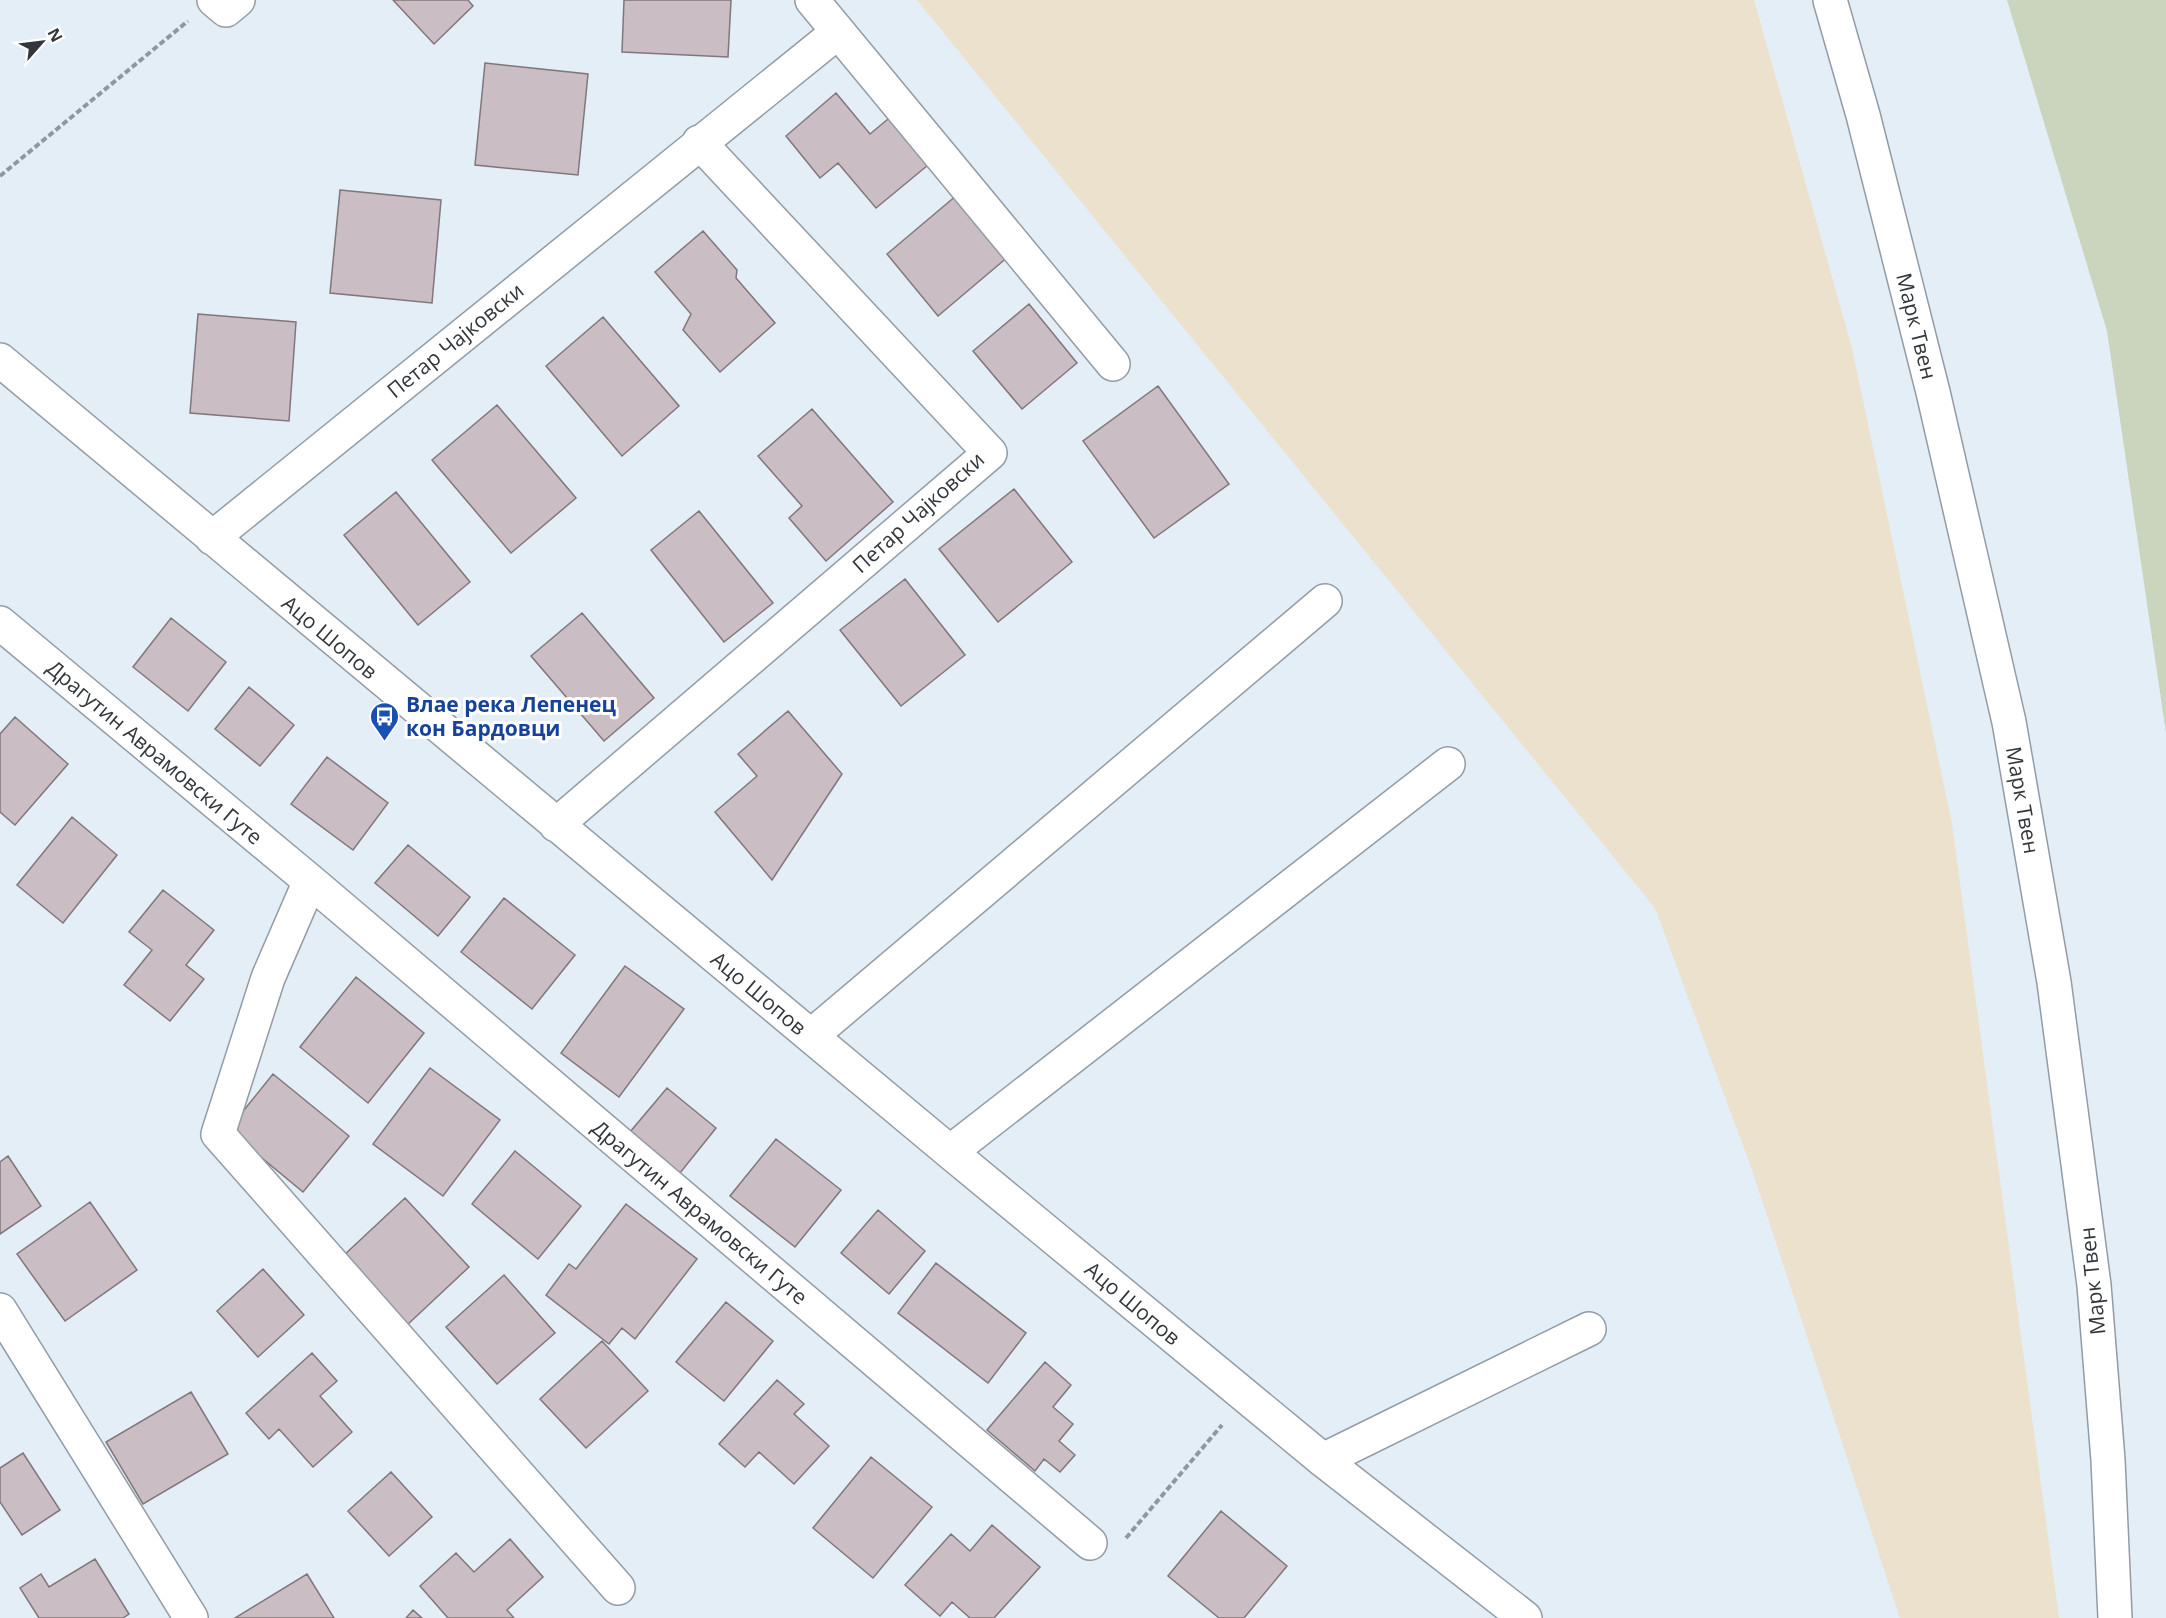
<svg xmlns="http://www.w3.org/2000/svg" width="2166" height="1618" font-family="'Open Sans',sans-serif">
	<rect width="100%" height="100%" fill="#e3eef7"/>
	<path fill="#ece1cc" d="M917,0H1754L1852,348L1952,824L2059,1618H1900L1751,1167L1655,908Z"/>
	<path fill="#cbd4bc" d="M2007,0H2166V733L2107,331Z"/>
	<path fill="#cabdc3" stroke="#81767b" stroke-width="1.5" d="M393,0H468L473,6L434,44Z
		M624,0H731L728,57L622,52Z
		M485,63L588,74L578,175L475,165Z
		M836,93L870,134L900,109L939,156L876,208L838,163L820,178L786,136Z
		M340,190L441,200L432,303L330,293Z
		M957,195L1009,256L938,316L887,254Z
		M703,231L737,270L736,278L775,323L720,372L683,330L691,314L655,272Z
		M1029,304L1077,363L1022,409L973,351Z
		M198,314L296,322L289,421L190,413Z
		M603,317L679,406L622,456L546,366Z
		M1158,386L1229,484L1154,538L1083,441Z
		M497,405L576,498L511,553L432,460Z
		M812,409L893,502L826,561L789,518L802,506L758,456Z
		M1014,489L1072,562L998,622L939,549Z
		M396,492L470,582L418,625L344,535Z
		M699,511L773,603L724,642L651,550Z
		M905,579L965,655L901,706L840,630Z
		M582,613L654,698L604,741L531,656Z
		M171,618L226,662L188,711L133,667Z
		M249,687L294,725L260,766L215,729Z
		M788,711L842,774L772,880L715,812L757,776L738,754Z
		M15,717L68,764L15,825L0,812V734Z
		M327,757L388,803L353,850L291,804Z
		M72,817L117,855L63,923L17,885Z
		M408,845L470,897L438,936L375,883Z
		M163,890L214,930L186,965L204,979L170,1021L124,985L152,950L129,932Z
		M504,898L575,955L532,1009L461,952Z
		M625,966L684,1009L619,1097L561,1053Z
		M356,977L424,1033L368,1103L300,1047Z
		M430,1068L500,1120L443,1196L373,1144Z
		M273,1074L349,1136L303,1192L228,1130Z
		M667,1088L716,1128L680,1173L630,1132Z
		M776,1139L841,1190L795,1247L730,1196Z
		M515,1151L581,1206L538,1259L472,1204Z
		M8,1156L41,1206L0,1234V1162Z
		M405,1198L469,1267L406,1326L342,1257Z
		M90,1202L137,1270L65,1321L17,1254Z
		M626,1204L697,1259L635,1339L622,1328L609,1344L546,1295L569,1264L576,1269Z
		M878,1210L925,1251L889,1294L841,1253Z
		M936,1263L1026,1333L988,1383L898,1313Z
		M263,1269L304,1315L258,1357L217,1311Z
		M504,1275L555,1333L497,1384L446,1327Z
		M726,1302L773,1341L724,1401L676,1362Z
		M602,1341L648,1391L586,1448L540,1399Z
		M312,1353L337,1381L320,1396L352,1432L313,1467L279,1429L269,1439L246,1413Z
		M1045,1362L1071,1385L1053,1407L1073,1424L1059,1441L1075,1455L1060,1472L1044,1459L1035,1471L987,1430Z
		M777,1380L804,1404L794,1414L829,1446L794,1484L759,1452L745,1467L719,1444Z
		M191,1392L228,1454L143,1504L106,1442Z
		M23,1453L60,1510L22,1535L0,1502V1468Z
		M871,1457L932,1507L873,1578L813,1528Z
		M391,1472L432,1517L389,1556L348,1511Z
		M1221,1511L1287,1566L1244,1618H1219L1168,1576Z
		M992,1525L1040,1567L994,1618H970L952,1602L940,1616L905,1585L951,1534L970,1551Z
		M510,1539L543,1577L507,1610L514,1618H448L420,1586L456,1553L474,1572Z
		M95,1559L129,1614L123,1618H39L20,1588L41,1574L49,1587Z
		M307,1574L334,1618H235Z
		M413,1610L422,1618H406Z"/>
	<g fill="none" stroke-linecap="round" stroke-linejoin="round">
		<defs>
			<path id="minor" d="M214,0L226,10L238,0
				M812,0L1113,364
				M1830,0L1863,115L1933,392L2009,722L2054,982L2094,1285L2108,1460L2115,1618
				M0,360L950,1152L1323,1460L1525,1618
				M212,538L838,32
				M0,623L310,881L1090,1543
				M556,825L990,453L699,142
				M310,881L268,978L218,1134L618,1588
				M811,1036L1325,601
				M950,1152L1448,764
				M0,1310L191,1618
				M1323,1460L1589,1329"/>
		</defs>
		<use href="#minor" stroke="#939ca5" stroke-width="36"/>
		<path stroke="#90989e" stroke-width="4" stroke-dasharray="6 3" stroke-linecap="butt" d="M0,176L188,21
			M1126,1538L1222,1425"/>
		<use href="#minor" stroke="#fff" stroke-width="33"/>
	</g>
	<defs>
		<symbol id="bus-pin" viewBox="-11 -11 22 30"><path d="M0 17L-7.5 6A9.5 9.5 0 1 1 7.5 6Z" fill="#1a4fb4" stroke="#fff"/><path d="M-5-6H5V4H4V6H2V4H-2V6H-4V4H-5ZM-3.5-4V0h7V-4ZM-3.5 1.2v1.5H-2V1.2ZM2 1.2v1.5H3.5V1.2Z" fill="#fff"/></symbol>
	</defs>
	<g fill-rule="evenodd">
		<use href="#bus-pin" x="368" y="700" width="33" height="45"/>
	</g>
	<g text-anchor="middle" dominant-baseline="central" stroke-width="6" stroke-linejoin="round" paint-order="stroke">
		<g font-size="21" fill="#33373b" stroke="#fff">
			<text transform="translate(1917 326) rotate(76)">Марк Твен</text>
			<text transform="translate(455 340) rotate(-39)">Петар Чајковски</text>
			<text transform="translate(918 512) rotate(-42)">Петар Чајковски</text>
			<text transform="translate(330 637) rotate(40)">Ацо Шопов</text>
			<text transform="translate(155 752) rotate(40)">Драгутин Аврамовски Гуте</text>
			<text transform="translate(2023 800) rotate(80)">Марк Твен</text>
			<text transform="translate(759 993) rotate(40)">Ацо Шопов</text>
			<text transform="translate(700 1212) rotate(40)">Драгутин Аврамовски Гуте</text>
			<text transform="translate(2092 1281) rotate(-96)">Марк Твен</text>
			<text transform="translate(1133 1303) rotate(40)">Ацо Шопов</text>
		</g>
		<g font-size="21" font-weight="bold" fill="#164399" stroke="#fff" text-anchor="start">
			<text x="406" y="704">Влае река Лепенец<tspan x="406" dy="24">кон Бардовци</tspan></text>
		</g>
	</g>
	<g transform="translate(42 42) rotate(62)" stroke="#ffffff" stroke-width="4.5" paint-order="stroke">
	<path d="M0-4.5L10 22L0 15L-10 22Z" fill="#33373b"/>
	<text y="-9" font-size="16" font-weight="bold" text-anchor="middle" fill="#33373b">N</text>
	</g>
</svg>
